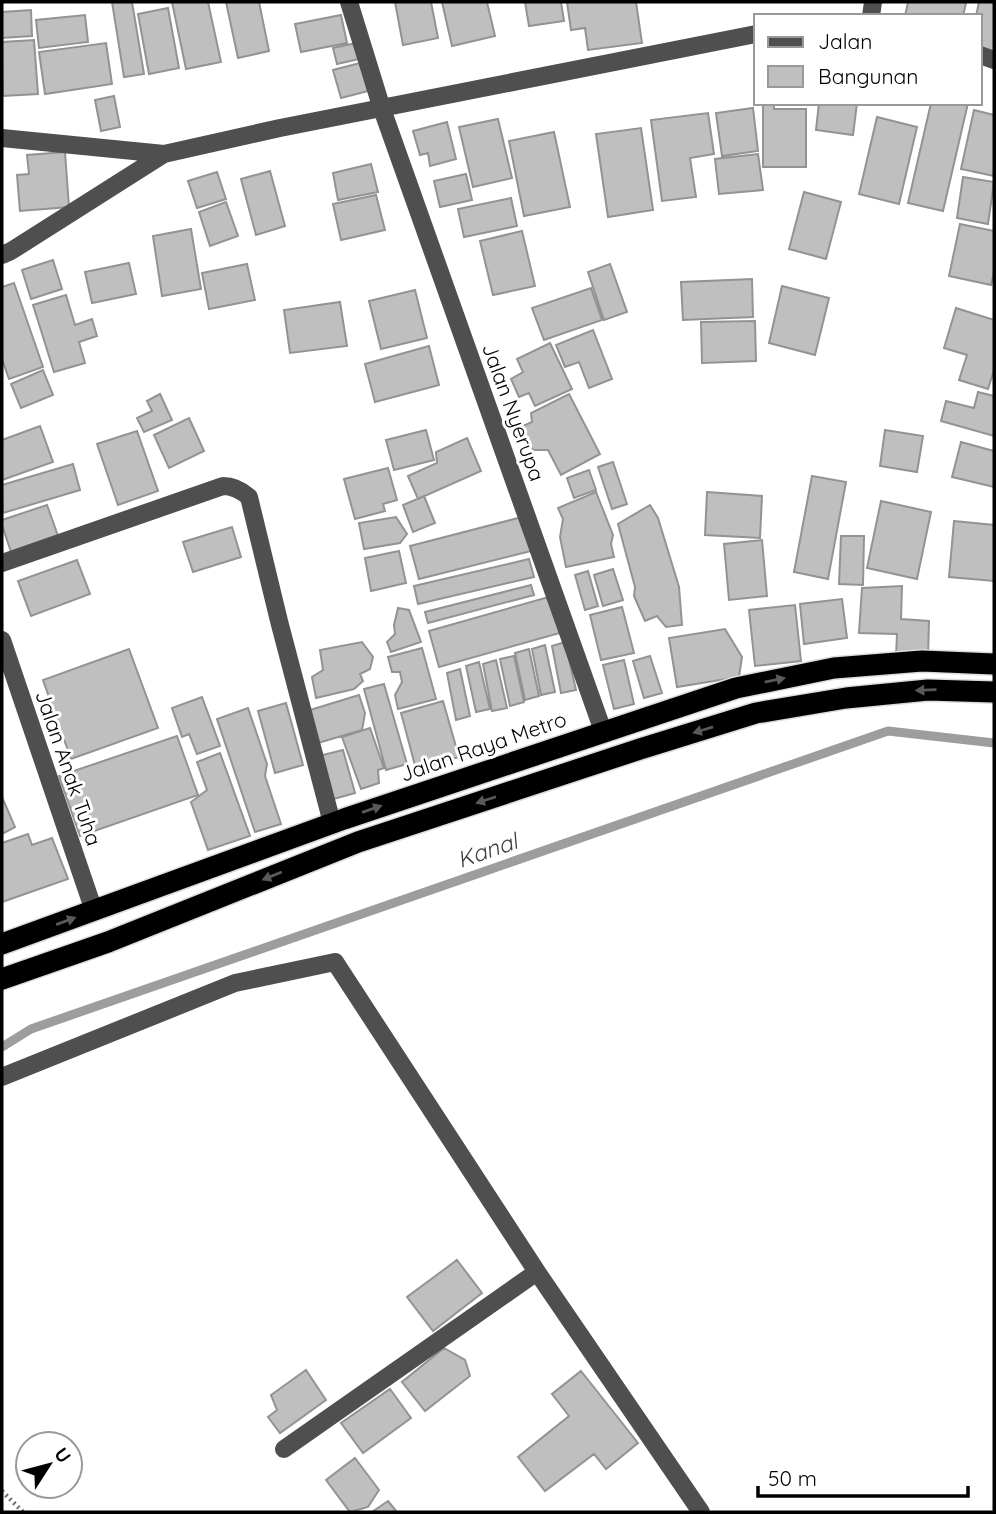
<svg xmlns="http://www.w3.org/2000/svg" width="996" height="1514" font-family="Quicksand,sans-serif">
	<rect width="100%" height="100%" fill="#fff"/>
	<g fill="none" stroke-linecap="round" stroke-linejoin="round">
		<path stroke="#9d9d9d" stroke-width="9" d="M2,1047L31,1029L888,731L994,743"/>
	</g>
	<path fill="#bfbfbf" stroke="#939393" stroke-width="2" d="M112,2H132L144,74L124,77Z
		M172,2H208L221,62L186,69Z
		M226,2H259L269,51L238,58Z
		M395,2H431L438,38L403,45Z
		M442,2H487L495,36L452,46Z
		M525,2H561L564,21L529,26Z
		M567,2H636L642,43L588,50L585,28L571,30Z
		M908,2H961L966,3L963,16H905Z
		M979,2H994V53L980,50V16H976Z
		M168,8L179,68L149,74L138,14Z
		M31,10L32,36L2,38V12Z
		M85,15L88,42L39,48L36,20Z
		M341,15L347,43L301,52L295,24Z
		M34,40L38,94L3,96L2,42Z
		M106,43L112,84L45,94L39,52Z
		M356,43L359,59L337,64L333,48Z
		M360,63L368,91L341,98L333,70Z
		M114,96L120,127L101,131L95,100Z
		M763,103H774V109H806V167H763Z
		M819,103H857L853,135L816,130Z
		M931,103H968L943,211L908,203Z
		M753,108L758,151L722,156L716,113Z
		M974,110L994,115V176L961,169Z
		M708,113L714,154L690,158L696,197L662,201L651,120Z
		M877,117L917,127L899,204L859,194Z
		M498,119L512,178L473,187L459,127Z
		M447,122L456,159L430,166L428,153L420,155L413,131Z
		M641,128L653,210L608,217L596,134Z
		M554,132L570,207L524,216L509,141Z
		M65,152L69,207L20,211L17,175L29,174L27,155Z
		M758,154L763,190L719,194L715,159Z
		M371,164L378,192L338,200L333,173Z
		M270,171L285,226L256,235L241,179Z
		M217,172L226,199L197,208L188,181Z
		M466,174L472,200L440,207L434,181Z
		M963,177L994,182L988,224L957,218Z
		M804,192L841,202L826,259L789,249Z
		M376,195L385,230L341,240L333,204Z
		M511,198L517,226L464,237L458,209Z
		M226,202L238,236L210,246L199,212Z
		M960,224L994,231V272L991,285L949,276Z
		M191,229L201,289L162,296L153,236Z
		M522,231L535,286L493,295L480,241Z
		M53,260L62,289L31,299L22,270Z
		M129,263L136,294L92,303L85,272Z
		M247,264L255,300L209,309L202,273Z
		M610,264L627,312L604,320L588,272Z
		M752,279L753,317L683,320L681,282Z
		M14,283L43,367L9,379L2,359V287Z
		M782,286L829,298L815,355L769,343Z
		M591,288L602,320L544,340L532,308Z
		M415,290L427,338L381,349L369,301Z
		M66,295L75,325L92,319L97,336L79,342L85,363L54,372L33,305Z
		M340,302L347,346L290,353L284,310Z
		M956,308L994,320V370L988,389L959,380L967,355L944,348Z
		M755,321L756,361L702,363L701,322Z
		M593,330L612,379L589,388L579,362L565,367L556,345Z
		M550,343L572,389L535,406L529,393L519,397L511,379L523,372L517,359Z
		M429,346L439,385L375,402L365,364Z
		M43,370L53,395L21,408L11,384Z
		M978,392L994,396V436L941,421L946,401L974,408Z
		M160,394L172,420L144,432L137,418L152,411L147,401Z
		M569,394L600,454L561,475L548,450H533L521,427L532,422L531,413Z
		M189,418L204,451L169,468L154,435Z
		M40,426L53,462L2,480V440Z
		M426,430L434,460L394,470L386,440Z
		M885,430L923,436L917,472L880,466Z
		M137,431L158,491L118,505L97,444Z
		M467,438L481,471L418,499L408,476L437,463L436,452Z
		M961,442L994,451V487L952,477Z
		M613,462L627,504L612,509L598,467Z
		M73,464L80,490L3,513L2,485Z
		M388,468L397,500L383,504L385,511L355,519L344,479Z
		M589,470L596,490L574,498L567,478Z
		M812,476L846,482L828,579L794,572Z
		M596,492L613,535L611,544L614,557L566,567L560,537L563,519L558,508Z
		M707,492L762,496L760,538L705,535Z
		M424,496L435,523L413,532L403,505Z
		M881,501L931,512L917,579L867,568Z
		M47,505L58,536L11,552L2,525V520Z
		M650,505L658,518L679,587L682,625L666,627L657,616L645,621L634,596L635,587L618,524Z
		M396,517L407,534L400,543L364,549L359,523Z
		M522,517L531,551L419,579L410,546Z
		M954,521L994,525V581L949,577Z
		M232,527L241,557L193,572L183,542Z
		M841,536H864L863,585L839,584Z
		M762,540L767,596L729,600L724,544Z
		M399,551L406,583L371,591L365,558Z
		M529,559L534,577L418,604L414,586Z
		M77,560L90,594L31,616L18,581Z
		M613,569L623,600L603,606L594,575Z
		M588,571L598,606L585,610L575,575Z
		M531,585L534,595L428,623L425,612Z
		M902,586L901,619L929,621L928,657L896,656L897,634L859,633L862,588Z
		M552,596L563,632L439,667L429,631Z
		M842,599L847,638L804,644L800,604Z
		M795,605L801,661L755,666L749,610Z
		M622,607L634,653L601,660L590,615Z
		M398,608L409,610L421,642L391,652L387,642L395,634L394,625Z
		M725,629L742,657L739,677L677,687L669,638Z
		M362,642L373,657L370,669L360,674L363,681L354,689L316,698L312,677L323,670L320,650Z
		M565,642L576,690L561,693L552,646Z
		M545,645L555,692L541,695L532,649Z
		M422,648L436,699L398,709L395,695L402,682L400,672H392L388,657Z
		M129,649L158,728L71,759L43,680Z
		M529,649L539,696L525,700L515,653Z
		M514,656L524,702L510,706L500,659Z
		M650,656L662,693L644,698L633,661Z
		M496,660L507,708L492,711L483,664Z
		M624,660L634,704L614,709L603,665Z
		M479,662L490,709L476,712L466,666Z
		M460,669L470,716L456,720L447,673Z
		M384,684L407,764L386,770L364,689Z
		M359,695L365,713L362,730L318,743L307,711Z
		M202,697L220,746L197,754L189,734L182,737L172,708Z
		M443,701L459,757L416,769L401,713Z
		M286,703L303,765L275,773L258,711Z
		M248,708L267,764L265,776L281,824L255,832L217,719Z
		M370,728L384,768L378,770L379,783L361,789L342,737Z
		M177,736L198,795L80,836L59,776Z
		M343,750L355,793L330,800L319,756Z
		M220,753L250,836L208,850L191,802L207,790L197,762Z
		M2,797L15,827L2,834Z
		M28,834L32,845L52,838L68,879L2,902V843Z
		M457,1260L482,1293L433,1331L407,1297Z
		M444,1348L465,1360L470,1376L425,1411L402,1382Z
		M306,1370L326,1400L280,1433L268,1417L277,1410L271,1395Z
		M581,1371L638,1443L606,1469L594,1454L545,1491L518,1457L569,1416L552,1394Z
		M390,1389L411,1418L363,1453L341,1423Z
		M355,1458L379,1490L368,1507L350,1512L326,1480Z
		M388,1501L397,1512H372Z"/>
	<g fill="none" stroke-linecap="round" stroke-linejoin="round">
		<defs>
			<path id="highway" d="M2,944L344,819L736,688L834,668L922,661L994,664
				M2,979L108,942L358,842L640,749L756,713L846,698L928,690L994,692"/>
		</defs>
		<use href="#highway" stroke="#dbdbdb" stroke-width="24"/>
		<path stroke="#717171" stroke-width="4.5" stroke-dasharray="2 3.5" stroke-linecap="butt" d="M2,1491L23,1512"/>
		<path stroke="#4f4f4f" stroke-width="18" d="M349,2L382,109L603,731
			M871,16L873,2
			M980,55L994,60
			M2,138L164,154
			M2,255L11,251L164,154L280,128L756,34
			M2,563L223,486C233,486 241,490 249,497L279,621L332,823
			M2,640L94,911
			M2,1077L235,983L335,962L537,1272L284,1449
			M537,1272L701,1512"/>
		<use href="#highway" stroke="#000" stroke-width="21"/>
	</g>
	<defs><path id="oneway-solid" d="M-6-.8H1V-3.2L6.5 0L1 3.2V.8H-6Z" transform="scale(1.75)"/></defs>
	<g fill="#595959">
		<use href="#oneway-solid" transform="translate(775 680) rotate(-12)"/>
		<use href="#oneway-solid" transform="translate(926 690) rotate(178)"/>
		<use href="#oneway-solid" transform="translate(703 730) rotate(163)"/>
		<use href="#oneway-solid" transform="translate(486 800) rotate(162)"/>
		<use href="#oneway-solid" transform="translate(372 809) rotate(-19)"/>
		<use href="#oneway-solid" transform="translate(272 876) rotate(158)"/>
		<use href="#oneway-solid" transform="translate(66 921) rotate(-20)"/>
	</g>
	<g text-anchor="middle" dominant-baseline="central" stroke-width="6" stroke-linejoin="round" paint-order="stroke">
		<g font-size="21" fill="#000" stroke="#fff">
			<text transform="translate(514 412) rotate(70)">Jalan Nyerupa</text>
			<text transform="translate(483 746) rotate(-19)">Jalan Raya Metro</text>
			<text transform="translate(69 768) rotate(71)">Jalan Anak Tuha</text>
		</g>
		<g font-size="23" font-style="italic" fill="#3e3e3e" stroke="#fff">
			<text transform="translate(487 850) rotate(-19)">Kanal</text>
		</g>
	</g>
	<rect width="996" height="1514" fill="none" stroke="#000000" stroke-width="7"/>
	<rect x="754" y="14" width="228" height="91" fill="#ffffff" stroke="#999999" stroke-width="2"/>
	<rect x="768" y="37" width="35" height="10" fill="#4f4f4f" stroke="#999999" stroke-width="2"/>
	<text x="818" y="49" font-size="21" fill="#000000">Jalan</text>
	<rect x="768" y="66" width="35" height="21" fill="#bfbfbf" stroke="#999999" stroke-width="2"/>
	<text x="818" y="84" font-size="21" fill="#000000">Bangunan</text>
	<g transform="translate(49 1465) rotate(54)"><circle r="33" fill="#ffffff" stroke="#999999" stroke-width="2"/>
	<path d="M0-5L12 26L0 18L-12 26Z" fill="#000000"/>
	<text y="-10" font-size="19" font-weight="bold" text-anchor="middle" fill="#000000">U</text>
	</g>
	<path d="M758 1486v10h210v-10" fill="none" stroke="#000000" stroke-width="3.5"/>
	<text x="768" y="1486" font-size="21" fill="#000000" stroke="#ffffff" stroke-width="5" paint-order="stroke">50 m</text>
</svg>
